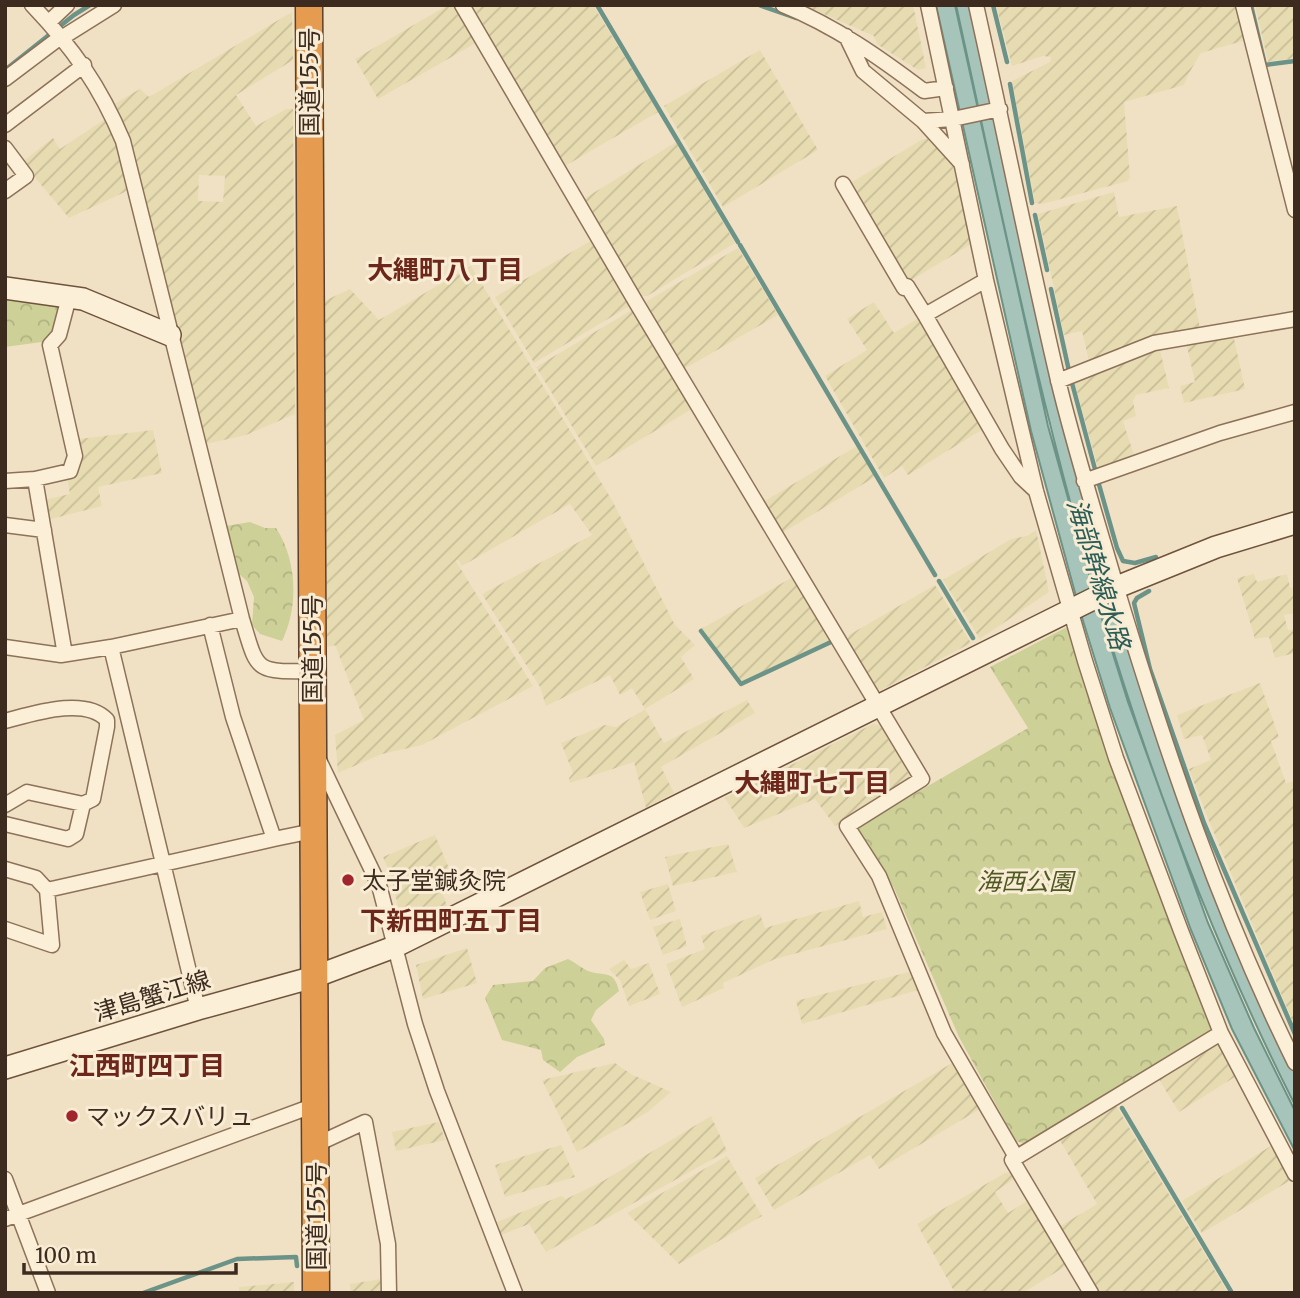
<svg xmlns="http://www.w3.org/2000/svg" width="1300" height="1298" font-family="Merriweather,'Noto Sans JP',serif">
	<defs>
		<pattern id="farmland-furrows" width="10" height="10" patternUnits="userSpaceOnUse" patternTransform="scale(1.75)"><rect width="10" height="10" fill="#e7dcb1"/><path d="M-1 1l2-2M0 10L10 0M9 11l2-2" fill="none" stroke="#c7bd98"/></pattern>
		<pattern id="forest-crowns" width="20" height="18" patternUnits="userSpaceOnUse" patternTransform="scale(1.75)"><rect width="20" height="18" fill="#cdd097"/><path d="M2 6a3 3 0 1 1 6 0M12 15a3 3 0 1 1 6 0" fill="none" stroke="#b1b382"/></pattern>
	</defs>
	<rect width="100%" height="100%" fill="#f1e1c4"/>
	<path fill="url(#farmland-furrows)" fill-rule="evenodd" d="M448,5H455L476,43L378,99L355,59Z
		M467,5H593L658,112L565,166Z
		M803,5H913L926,68L918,70L877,44L874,36Z
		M996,5H1238L1246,40L1201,53L1189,73L1184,85L1124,102L1130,177L1128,181L1042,204L1035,203L1012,81L1050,62L1051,57L1043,56L1012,66Z
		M1255,5H1295V58L1268,62Z
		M292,12L293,60L236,95L256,126L286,109H293L295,414L246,435L206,444L129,140L114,104L140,89L149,97ZM199,175L225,176L223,202L198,201Z
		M760,50L818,150L723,207L664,106Z
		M105,119L118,150L127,191L69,218L22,162L53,138L60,149Z
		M929,138L957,169L973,243L905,284L847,185L921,140Z
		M676,142L735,243L647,296H641L582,200Z
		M1114,192L1119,217L1177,206L1200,329L1089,361L1082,331L1064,335L1038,214Z
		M592,240L630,303L628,307L534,363L495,297Z
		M738,248L778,315L684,369L646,307L647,301Z
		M471,266L613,502L675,625L695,645L681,657L694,679L645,709L664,743L747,700L755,713L661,767L674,793L646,808L634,762L570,783L569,778L573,773L561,743L605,725L616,727L645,709L632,688L620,695L610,675L546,706L540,687L482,594L592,535L570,504L462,566L458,560L456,561L533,686L422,745L382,754L338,773L335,735L364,720L335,645L327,647L324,301L350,289L379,320Z
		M874,302L894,333L920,317L985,428L908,475L902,466L884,478L825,376L867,350L847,319Z
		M630,311H635L692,409L596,466L536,367Z
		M1233,334L1245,389L1184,403L1180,386L1195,382L1186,342Z
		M1159,346L1169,388L1136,395L1133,401L1136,416L1123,421L1135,458L1099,472L1074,381Z
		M153,430L162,473L98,487L102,506L47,520L44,500L70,494L67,478L77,476L83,459L79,439Z
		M857,446L875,477L782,533L763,502Z
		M1036,530L1049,592L980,639L943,580L1011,539L1027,536Z
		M1254,574L1257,582L1287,574L1290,588L1295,587V613L1284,615L1288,630L1295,629V653L1275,658L1269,637L1255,639L1237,578Z
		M793,577L830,640L742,682L701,629Z
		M935,585L971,643L881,690L874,689L846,643L849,635Z
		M1260,683L1279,737L1271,741L1286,783L1295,781V1027L1207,816L1189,769L1211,760L1202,735L1184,739L1177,715Z
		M873,724L880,725L910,776L907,781L835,826L815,799L744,828L725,798Z
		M435,835L453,878L440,886L447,906L403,928L391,876L383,857Z
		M728,844L737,872L673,886L665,857Z
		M668,884L676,911L650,920L640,892Z
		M859,901L863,917L882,912L887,929L775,959L723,983L724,988L682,1007L666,964L705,949L701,936L760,914L765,928Z
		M680,919L687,946L663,955L653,927Z
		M467,948L477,983L423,999L416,965Z
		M624,960L631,969L649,963L660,994L629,1006L620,980L609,969Z
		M909,972L918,990L802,1024L796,1001Z
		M1219,1041L1238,1075L1179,1112L1158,1078Z
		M954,1062L980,1109L879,1169L870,1155L774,1210L755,1178Z
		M615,1063L631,1074L671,1092L648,1112L577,1152L542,1080Z
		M1115,1104L1228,1293H1096L1057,1228L1097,1204L1058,1137Z
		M711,1116L727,1151L546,1252L529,1224L501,1235L497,1222L561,1196L566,1199L603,1181Z
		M439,1122L445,1140L396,1151L392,1132Z
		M1274,1144L1291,1180L1202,1233L1182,1201Z
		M561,1145L575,1177L505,1197L495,1165Z
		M727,1156L762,1216L679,1264L627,1213Z
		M1014,1172L1017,1177L995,1192L1008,1213L1030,1199L1069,1264L1023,1293H955L917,1224L1005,1173Z
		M381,1279L383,1293H351L350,1284Z
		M294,1282V1293H239V1287Z"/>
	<path fill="url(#forest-crowns)" d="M5,297L59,302L61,314L49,341L5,347Z
		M250,522L265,528H276C297,560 299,607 282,641L260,634L252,625L254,597L247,581L239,574L226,526Z
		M1067,627L1152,872L1213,1026L1209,1031L1025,1144L1016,1141L959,1037L894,888L859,831V826L1028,728L990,667Z
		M568,959C575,962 581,968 588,971C605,977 614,969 619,991L596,1010L591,1020L604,1039L605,1045L577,1057L560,1072L543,1060L541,1050L502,1040L485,998L493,985L533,981L545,968Z"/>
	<path fill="#a6c4ba" stroke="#6c9388" stroke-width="2" d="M936,5H955L1048,426L1097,603L1128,702L1208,923L1254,1028L1295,1111V1151L1232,1029L1191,930L1110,708L1080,611L1031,431Z
		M956,5H972L1064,421L1110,597L1166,761L1270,1024L1295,1073V1105C1214,945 1150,776 1099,604C1040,407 1000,205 956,5Z"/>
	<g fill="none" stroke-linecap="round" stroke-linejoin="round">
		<path stroke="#6c9388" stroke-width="4.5" d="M597,5L738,242
			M759,5L796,18
			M993,5L1007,62
			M1251,5L1265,65L1295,61
			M5,70L74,15L90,5
			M1010,84L1032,203
			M1035,215L1047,270
			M740,245L935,575
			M1051,289L1069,371
			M1072,383L1096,473
			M1098,481L1117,548L1123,561L1135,563L1156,557
			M939,581L973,638
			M1149,591L1137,598L1134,603L1150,669L1204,823L1295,1034
			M701,631L741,684L831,642
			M1122,1108L1232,1293
			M143,1293L237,1259L296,1257L297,1266"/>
		<defs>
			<path id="street" d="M32,5C73,48 100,86 123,141L242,619C258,672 254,672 312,671
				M462,5L637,304L922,779L847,826L879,876L944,1033L1016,1157
				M783,5C835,26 879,57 924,91L946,88
				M928,5L986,280L1036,491L1085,661L1116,758L1181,931L1221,1033L1295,1174
				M976,5C1004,130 1029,256 1058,380C1075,451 1097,520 1117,589C1166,752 1220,911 1295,1063
				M1243,5L1295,210
				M49,22L67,5
				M846,36L863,71L923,121L953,119L1000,109
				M63,37L114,5
				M5,79L62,36
				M923,121L962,164
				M5,125L84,65
				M5,148L26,176L5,191
				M843,184L904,288L907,286L925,315
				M986,280L925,315L1002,449L1021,477L1036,491
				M1058,381L1154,343L1295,319
				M35,479L64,649L61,655
				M5,481L35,479L70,471L75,456L50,345L59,335L69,297
				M1084,481L1220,433L1295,412
				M5,525L44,530
				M5,647L61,655L111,647L242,619
				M111,647L198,1009
				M5,721C32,714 85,696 107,720V727L93,799L83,804L27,792L5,805
				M319,760L379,885L415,1024L437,1091L515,1293
				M5,824L68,839L76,834L83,804
				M274,839L313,831
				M5,869L36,878L47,890L274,839L233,717L210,625
				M5,929L52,945L47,890
				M315,1145L365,1122L388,1244L389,1293
				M5,1179L48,1293
				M5,1219L315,1105
				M1091,1293L1012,1160L1221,1033"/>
			<path id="secondary" d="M5,288L83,299L170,335
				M5,1068L198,1009L314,977L394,947L1117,587L1216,547L1295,523"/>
			<path id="highway" d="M309,5L316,1293"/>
		</defs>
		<use href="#street" stroke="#8d7259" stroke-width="17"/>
		<use href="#secondary" stroke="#6f533c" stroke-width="24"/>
		<use href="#highway" stroke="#5b402d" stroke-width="29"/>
		<use href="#street" stroke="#fbefd8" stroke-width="14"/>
		<use href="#secondary" stroke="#fbefd8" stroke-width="21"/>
		<use href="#highway" stroke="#e59c50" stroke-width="26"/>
	</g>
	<g fill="#a1252c" stroke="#f8ecd4" stroke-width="2.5">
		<circle cx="348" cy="880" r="7"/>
		<circle cx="72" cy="1116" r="7"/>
	</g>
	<g text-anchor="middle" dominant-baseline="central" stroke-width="6" stroke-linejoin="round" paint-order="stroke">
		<g font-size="24" fill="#3c2b1e" stroke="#f8ecd4">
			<text transform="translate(309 82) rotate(-90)">国道155号</text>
			<text transform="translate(312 649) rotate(-90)">国道155号</text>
			<text transform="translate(152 996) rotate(-17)">津島蟹江線</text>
			<text transform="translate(316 1216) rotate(-90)">国道155号</text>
		</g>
		<g font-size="24" fill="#3c2b1e" stroke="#f8ecd4" text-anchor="start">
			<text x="362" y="880">太子堂鍼灸院</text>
			<text x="86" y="1116">マックスバリュ</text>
		</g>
		<g font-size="24" font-style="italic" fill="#4f5a23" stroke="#f8ecd4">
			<text x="1025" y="881">海西公園</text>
		</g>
		<g font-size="26" font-weight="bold" fill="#6c271a" stroke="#f8ecd4">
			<text x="445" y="269">大縄町八丁目</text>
			<text x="812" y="782">大縄町七丁目</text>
			<text x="451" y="920">下新田町五丁目</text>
			<text x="147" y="1065">江西町四丁目</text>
		</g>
		<g font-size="26" font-style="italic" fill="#2c5d57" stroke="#f8ecd4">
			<text transform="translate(1099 574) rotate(73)">海部幹線水路</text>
		</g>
	</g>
	<rect width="1300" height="1298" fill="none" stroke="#3c2b1e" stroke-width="14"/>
	<path d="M24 1263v10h212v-10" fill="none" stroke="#3c2b1e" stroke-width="3.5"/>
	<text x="35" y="1263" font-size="21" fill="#3c2b1e" stroke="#f8ecd4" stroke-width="5" paint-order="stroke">100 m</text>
</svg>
